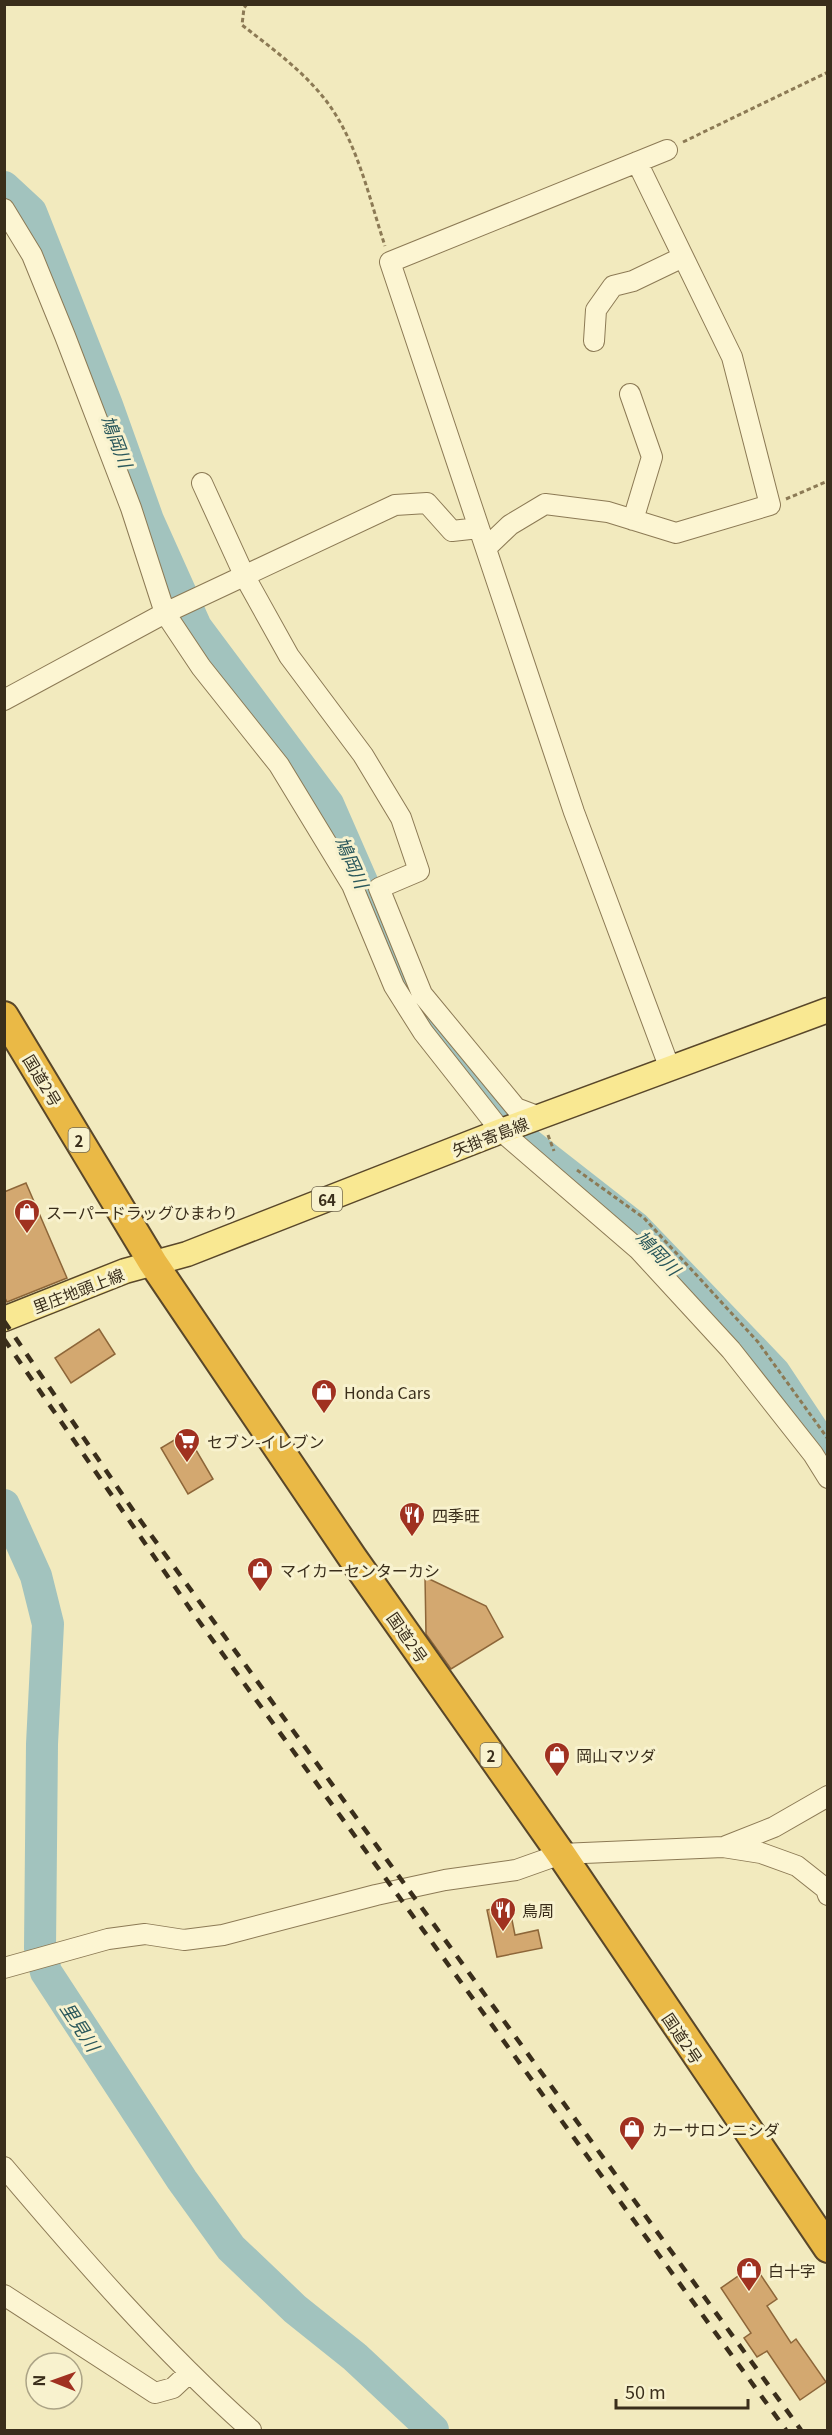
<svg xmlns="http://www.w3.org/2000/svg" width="832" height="2435" font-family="Georgia,'Noto Sans JP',serif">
	<rect width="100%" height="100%" fill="#f2eabe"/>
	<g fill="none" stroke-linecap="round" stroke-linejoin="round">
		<path stroke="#a2c3be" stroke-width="32" d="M4,187L31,212L107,405L148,520L196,627L328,804L411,994L525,1141L635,1227L774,1372L828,1453
			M4,1505L36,1576L48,1624L42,1744L40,1948L46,1972L182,2180L231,2248L295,2309L355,2357L433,2430"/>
	</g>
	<path fill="#d3a870" stroke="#8d6639" stroke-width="1.5" d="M26,1183L67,1278L7,1302L4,1296V1192Z
		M99,1329L115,1354L71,1383L55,1358Z
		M186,1433L213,1479L188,1494L161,1448Z
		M425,1577L486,1606L503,1637L451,1669L426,1634Z
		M509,1905L515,1935L538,1930L542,1948L497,1957L487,1910Z
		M754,2265L777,2299L767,2306L791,2343L796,2339L826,2382L800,2400L767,2351L757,2357L744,2338L751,2333L721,2288Z"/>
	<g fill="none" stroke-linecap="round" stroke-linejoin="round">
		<defs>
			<path id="minor" d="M667,150L390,262L574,812L670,1069
				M4,209L32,255L65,336L131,508L165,613L201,667L279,765L352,885L394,986L423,1032L501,1131L639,1250L731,1350L813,1454L828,1478
				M594,341L596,310L613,286L633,281L683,257
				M630,394L652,457L633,520
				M202,483L245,577L289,656L363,755L401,818L419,871L379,888L422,994L516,1108L540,1117
				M486,548L510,525L545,504L608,512L676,533L770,505L732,357L637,162
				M4,700L165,613L395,505L427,503L452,531L479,528
				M726,1846L774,1827L828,1796
				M4,1968L108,1939L145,1934L184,1940L223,1935L376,1895L445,1880L516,1870L561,1854L723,1847L761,1853L797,1866L826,1889L828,1895
				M4,2167C82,2259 161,2350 251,2430
				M4,2295L155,2393L173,2388L189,2373"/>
			<path id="major" d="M4,1319L125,1271L187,1254L501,1131L828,1010"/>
			<path id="highway" d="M4,1016L153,1263L352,1557L561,1854L828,2248"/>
		</defs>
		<use href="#minor" stroke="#8c7a55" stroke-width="22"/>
		<use href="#major" stroke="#59472a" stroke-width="27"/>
		<use href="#highway" stroke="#59472a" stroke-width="32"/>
		<path stroke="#8c7a55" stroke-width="3" stroke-dasharray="4.5 3" stroke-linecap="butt" d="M247,4L244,8L242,25C274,50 309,75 332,109C359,149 370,201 385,246
			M683,142L828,72
			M786,499L828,481
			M548,1135L554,1151
			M577,1170L644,1218L758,1342L828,1439"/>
		<use href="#minor" stroke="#fcf5d2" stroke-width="20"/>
		<use href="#major" stroke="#f9e892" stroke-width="24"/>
		<use href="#highway" stroke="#eab946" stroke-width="28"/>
		<path stroke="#3a2e1b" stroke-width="4.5" stroke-dasharray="10 10" stroke-linecap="butt" d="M4,1321L135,1513L801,2430
			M4,1339L193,1613L786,2430"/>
	</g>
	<defs>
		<symbol id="shop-pin" viewBox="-11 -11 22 30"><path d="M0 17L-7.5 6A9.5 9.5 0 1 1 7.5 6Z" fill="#a03120" stroke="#f8f2ce"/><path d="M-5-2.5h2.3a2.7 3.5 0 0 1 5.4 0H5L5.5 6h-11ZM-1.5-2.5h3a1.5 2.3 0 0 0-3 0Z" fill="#fff"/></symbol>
		<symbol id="supermarket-pin" viewBox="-11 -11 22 30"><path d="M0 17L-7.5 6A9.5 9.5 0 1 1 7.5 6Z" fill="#a03120" stroke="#f8f2ce"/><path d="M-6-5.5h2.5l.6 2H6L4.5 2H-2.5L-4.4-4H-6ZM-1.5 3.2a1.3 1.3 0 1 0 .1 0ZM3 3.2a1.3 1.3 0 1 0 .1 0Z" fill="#fff"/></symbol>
		<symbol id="restaurant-pin" viewBox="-11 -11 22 30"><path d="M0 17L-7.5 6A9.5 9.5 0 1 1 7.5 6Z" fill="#a03120" stroke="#f8f2ce"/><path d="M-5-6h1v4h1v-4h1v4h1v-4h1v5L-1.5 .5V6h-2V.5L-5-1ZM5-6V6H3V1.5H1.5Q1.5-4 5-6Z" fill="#fff"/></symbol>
	</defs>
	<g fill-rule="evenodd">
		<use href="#shop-pin" x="12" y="1197" width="30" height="40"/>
		<use href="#shop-pin" x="309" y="1377" width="30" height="40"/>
		<use href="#supermarket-pin" x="172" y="1426" width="30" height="40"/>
		<use href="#restaurant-pin" x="397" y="1500" width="30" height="40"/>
		<use href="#shop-pin" x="245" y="1555" width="30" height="40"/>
		<use href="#shop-pin" x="542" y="1740" width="30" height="40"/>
		<use href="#restaurant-pin" x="488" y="1895" width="30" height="40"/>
		<use href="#shop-pin" x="617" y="2114" width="30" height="40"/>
		<use href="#shop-pin" x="734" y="2255" width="30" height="40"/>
	</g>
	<g text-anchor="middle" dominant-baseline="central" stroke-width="6" stroke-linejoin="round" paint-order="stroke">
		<g fill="#f8f2ce" stroke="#736951" stroke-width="1.5">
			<rect x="68.5" y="1128" width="21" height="24" rx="4.5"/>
			<rect x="312" y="1187" width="30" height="24" rx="4.5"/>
			<rect x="480.5" y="1743" width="21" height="24" rx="4.5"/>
		</g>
		<g font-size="15" font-weight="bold" fill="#3a2e1b">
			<text x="79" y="1140">2</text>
			<text x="327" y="1199">64</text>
			<text x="491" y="1755">2</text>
		</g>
		<g font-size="16" fill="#3a2e1b" stroke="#f8f2ce">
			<text transform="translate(43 1080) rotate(59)">国道2号</text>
			<text transform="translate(490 1136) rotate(-21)">矢掛寄島線</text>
			<text transform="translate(78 1290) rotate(-21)">里庄地頭上線</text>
			<text transform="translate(408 1637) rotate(55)">国道2号</text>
			<text transform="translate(683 2038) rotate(56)">国道2号</text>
		</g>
		<g font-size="16" fill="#3a2e1b" stroke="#f8f2ce" text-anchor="start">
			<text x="46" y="1212">スーパードラッグひまわり</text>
			<text x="344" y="1392">Honda Cars</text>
			<text x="207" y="1441">セブン-イレブン</text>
			<text x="432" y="1515">四季旺</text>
			<text x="280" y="1570">マイカーセンターカシ</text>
			<text x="576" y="1755">岡山マツダ</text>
			<text x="522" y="1910">鳥周</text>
			<text x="652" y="2129">カーサロンニシダ</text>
			<text x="768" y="2270">白十字</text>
		</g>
		<g font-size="18" font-style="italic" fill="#29575b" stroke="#f8f2ce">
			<text transform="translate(118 441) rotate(69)">鳩岡川</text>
			<text transform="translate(353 862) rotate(66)">鳩岡川</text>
			<text transform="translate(659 1252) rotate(46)">鳩岡川</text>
			<text transform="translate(81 2026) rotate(57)">里見川</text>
		</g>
	</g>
	<rect width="832" height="2435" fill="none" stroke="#3a2e1b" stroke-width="12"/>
	<g transform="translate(54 2381) rotate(271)"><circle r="28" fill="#f8f2ce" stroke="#aca486" stroke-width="1.5"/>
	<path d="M0-4.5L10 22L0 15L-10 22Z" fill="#a03120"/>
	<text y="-9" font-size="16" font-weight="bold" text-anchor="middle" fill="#3a2e1b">N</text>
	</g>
	<path d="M616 2399v9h132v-9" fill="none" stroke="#3a2e1b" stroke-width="3"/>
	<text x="625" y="2399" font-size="18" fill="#3a2e1b" stroke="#f8f2ce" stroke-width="4.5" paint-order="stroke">50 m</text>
</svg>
